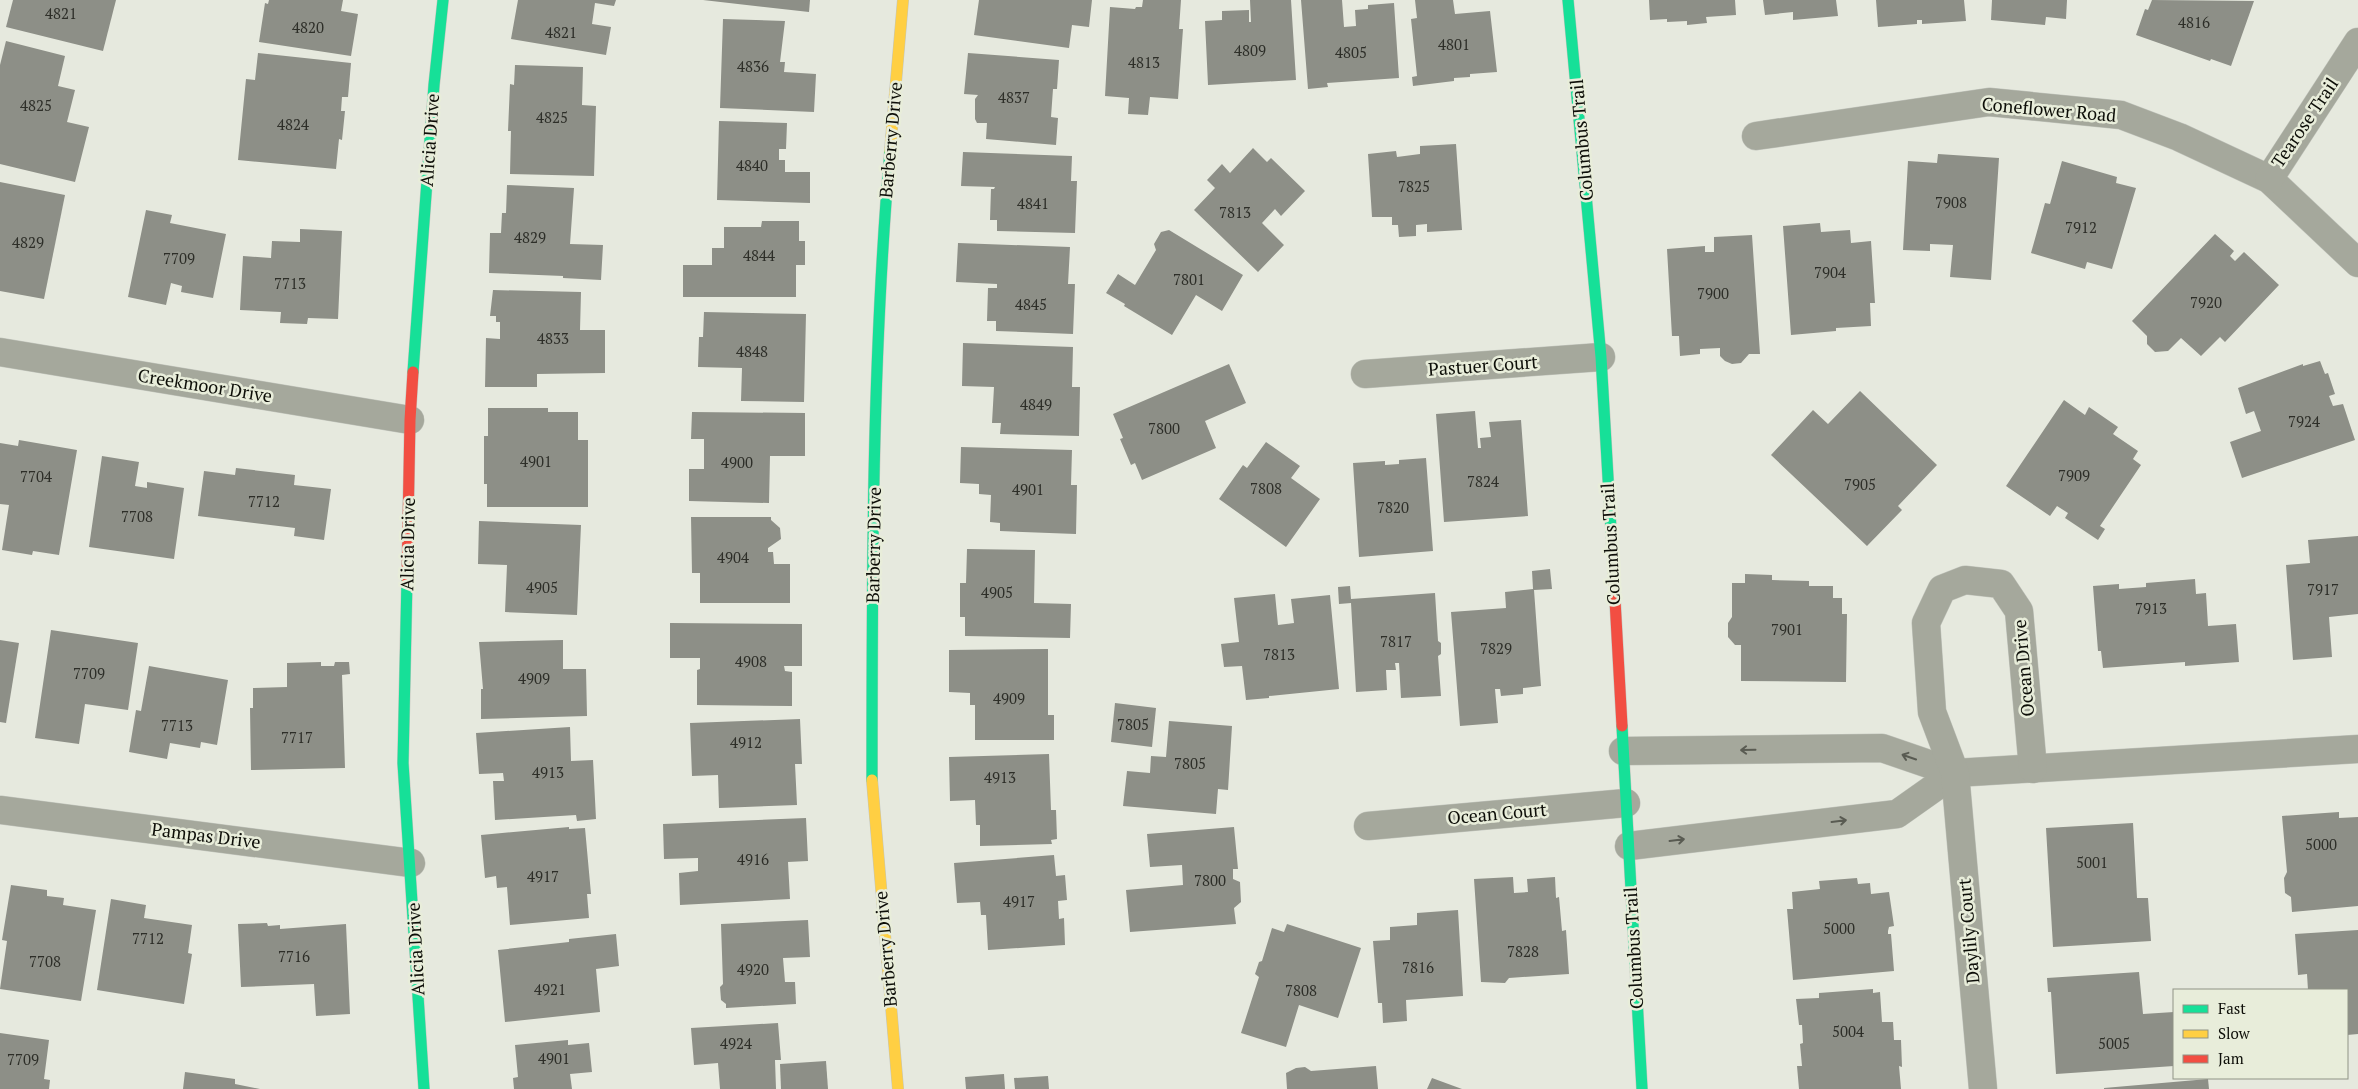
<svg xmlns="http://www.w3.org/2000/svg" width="2358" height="1089" font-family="'PT Serif',serif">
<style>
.building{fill:#8d8f87}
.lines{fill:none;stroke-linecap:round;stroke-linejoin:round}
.street-casing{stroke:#c2c5bd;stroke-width:29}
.fast-casing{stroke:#c2c5bd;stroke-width:12}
.slow-casing{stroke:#c2c5bd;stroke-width:12}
.jam-casing{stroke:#c2c5bd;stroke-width:12}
.street{stroke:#a5a89c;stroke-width:28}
.fast{stroke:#16e098;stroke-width:11}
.slow{stroke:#ffcf43;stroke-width:11}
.jam{stroke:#f24e42;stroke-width:11}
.oneway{stroke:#595b52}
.labels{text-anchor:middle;stroke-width:5;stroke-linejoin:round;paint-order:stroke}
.number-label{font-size:15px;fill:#2d2e28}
.street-label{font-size:18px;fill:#0d0e08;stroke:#e8edda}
</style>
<rect width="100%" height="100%" fill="#e6e9de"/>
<!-- building -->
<g class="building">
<path d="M13 0H116L103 51 6 27Z"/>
<path d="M269 0H343L341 11 358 14 351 56 259 42 265 3 268 4Z"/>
<path d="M518 0H616L614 6 595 3 592 24 611 27 606 55 511 39Z"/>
<path d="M703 0H810L809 12Z"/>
<path d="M979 0H1092L1089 27 1072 25 1069 48 974 35Z"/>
<path d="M1143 0H1181L1179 29H1183L1178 99 1150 97 1148 115 1128 114 1129 98 1105 96 1110 7 1135 9 1136 7H1142Z"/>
<path d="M1250 0H1291L1296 80 1208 85 1205 21 1222 20V11L1249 10V22H1251Z"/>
<path d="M1301 0H1342L1344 27 1356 26 1355 10 1368 9V5L1394 3 1399 78 1327 83 1328 87 1308 89Z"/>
<path d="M1415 0H1453L1455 14 1490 11 1497 72 1470 74V77L1454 78V81L1413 86 1412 77 1417 76 1411 19 1417 18Z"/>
<path d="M1649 0H1735L1736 15 1706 17 1707 23 1687 25V21L1667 22V19L1650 20Z"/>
<path d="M1763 0H1836L1838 16 1793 20V12L1765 15Z"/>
<path d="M1876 0H1964L1966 21 1922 24V20H1917V24L1878 27Z"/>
<path d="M1992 0H2067L2066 19 2046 17 2045 25 1991 20Z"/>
<path d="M2152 0 2254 1 2231 66 2211 59 2210 61 2136 35 2145 9 2148 10Z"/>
<path d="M723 19 785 21 780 62H785L784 72 816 74 814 112 720 108Z"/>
<path d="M6 41 65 56 58 86 75 90 67 122 89 127 75 182 0 164V65Z"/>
<path d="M258 53 351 63 348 97H342L341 111H345L342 140 339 139 336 169 238 160 246 79 255 80Z"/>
<path d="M968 53 1059 60 1057 89H1053L1051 117 1058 118 1056 145 986 139 987 123H977L975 119V99L978 95 964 94Z"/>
<path d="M515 65 583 67 582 105 596 106 594 176 510 174 511 131H508L510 84 514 85Z"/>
<path d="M719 121 787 123 786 149H779V160H785V172H810V203L717 200Z"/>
<path d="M1456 144 1462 230 1427 232V224L1416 225V236L1399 237 1398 225H1392V217H1372L1368 154 1396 151 1397 157 1420 154V146Z"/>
<path d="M1253 148 1267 162 1271 158 1305 191 1281 216 1275 209 1262 223 1284 245 1258 272 1194 210 1215 188 1207 180 1222 164 1230 173Z"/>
<path d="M963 152 1072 156 1071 181H1077L1075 233 997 231V220H990L991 189H994L995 187 961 186Z"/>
<path d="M1938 154 1999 158 1991 280 1950 277 1953 245 1930 244V251L1903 250 1908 161 1937 163Z"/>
<path d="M2062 161 2117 177 2116 183 2136 188 2112 269 2087 262 2085 269 2031 253 2045 203 2050 204Z"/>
<path d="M0 182 65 195 44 299 0 291Z"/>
<path d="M507 185 574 188 570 244 603 245 601 280 563 278V276L489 273 490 233H501L502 213H506Z"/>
<path d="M146 210 172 215 170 223 226 234 213 298 181 292 182 286 171 283 166 305 128 297Z"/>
<path d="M762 221H799V241H805V265H796V297H683V265H712V248H724V227H761Z"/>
<path d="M1820 223 1821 232 1850 230 1851 243 1871 241 1875 303H1870L1871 326 1836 328V331L1791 335 1783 226Z"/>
<path d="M300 229 342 231 338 319 308 318 307 324 280 323 281 312 240 310 243 256 271 258 272 241 300 242Z"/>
<path d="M1169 230 1243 275 1222 311 1196 295 1172 335 1124 306 1125 304 1106 293 1118 274 1135 285 1156 250 1154 244 1161 232Z"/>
<path d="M2215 234 2234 251 2230 256 2235 261 2244 252 2279 285 2225 342 2220 337 2201 356 2181 338 2168 351 2155 352 2147 344V336L2132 321Z"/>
<path d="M1752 235 1760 354H1749L1741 363 1732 364 1725 361 1720 356V348L1700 349V354L1680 356 1679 336H1672L1667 249 1705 246V252H1714V237Z"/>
<path d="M958 243 1070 247 1068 284H1075L1073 334 996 331V321H987L988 288H997V284L956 282Z"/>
<path d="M493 290 581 292 580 330H605V373L537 374V387H485L486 338 500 339V322H496V316H490Z"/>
<path d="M704 312 806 314 804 402 741 401 742 368 698 367 699 337H703Z"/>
<path d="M963 343 1073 347 1072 387H1080L1079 436 1000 434 1001 423H992L994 387 962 386Z"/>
<path d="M2320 361 2325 374 2328 373 2335 394 2329 396 2333 406 2343 404 2355 440 2242 478 2230 442 2261 431 2254 411 2246 414 2238 388 2303 364V366Z"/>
<path d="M1229 364 1246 403 1205 421 1216 448 1142 480 1135 463 1131 465 1120 439 1123 438 1113 414Z"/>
<path d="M1860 391 1937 465 1898 506 1902 510 1867 546 1771 455 1813 410 1828 424Z"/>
<path d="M2064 400 2085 415 2089 407 2118 427 2113 434 2138 451 2133 459 2141 465 2100 526 2105 529 2098 540 2065 518 2068 513 2057 506 2050 516 2006 486Z"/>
<path d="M488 408H548V412H578V440H588V507H487V484H484V436H488Z"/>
<path d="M1475 411 1478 448H1481L1480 438 1491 437 1489 422 1521 420 1528 516 1444 522 1436 414Z"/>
<path d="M692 412 805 413V456H770L769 503 689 501V469H704V439H691Z"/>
<path d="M19 440 77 450 59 555 33 551 32 555 2 550 9 505 0 504V443L18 446Z"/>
<path d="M1266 442 1300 466 1291 478 1320 499 1286 547 1219 499 1243 465 1247 468Z"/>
<path d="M961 447 1072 450 1071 485H1077L1076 534 1000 531V523L990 522 991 495 979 494V484L960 483Z"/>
<path d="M102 456 139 462 135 486 147 488V482L184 488 174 559 89 547Z"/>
<path d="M1426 458 1433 551 1359 557 1353 463 1385 461V465L1399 464V460Z"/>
<path d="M236 468 295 475 294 485 331 489 324 540 294 536 295 528 198 516 204 471 235 475Z"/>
<path d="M691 517H771V520L780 528 781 539 768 548V552H773L774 564H790V603H700V573H692Z"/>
<path d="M479 521 581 525 577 615 505 612 507 565 478 564Z"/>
<path d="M2358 536V614L2329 617 2332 657 2293 660 2286 565 2310 563 2308 540Z"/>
<path d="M967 549 1035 550 1034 603 1071 604 1070 638 965 636V617H960V583H966Z"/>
<path d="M1550 569 1552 589 1534 590 1541 686 1523 688V694L1501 696 1500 689H1495L1498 723 1460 726 1451 612 1506 608 1505 592 1533 589 1532 571Z"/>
<path d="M1745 574 1772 575V580L1809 581V586H1833V598H1842V614H1847L1846 682 1741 681V645H1735L1728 637V623L1732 617V583H1745Z"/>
<path d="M2195 579 2196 594 2206 593 2208 626 2236 624 2239 662 2185 666V662L2103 668 2101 651H2098L2093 586 2119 584V589L2146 587V583Z"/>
<path d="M1350 586 1351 599 1435 593 1438 641 1441 643V654L1438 656 1441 696 1401 698 1399 663H1395L1396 670H1386L1387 690 1356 692 1351 603 1339 604 1338 587Z"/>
<path d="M1275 594 1278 625 1294 623 1291 599 1330 595 1339 689 1269 696V698L1246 700 1242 666 1224 667 1221 644 1239 642 1234 598Z"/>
<path d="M670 623 802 624V666H784L785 671 792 672V706L697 705V670L700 669V658H670Z"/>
<path d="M51 630 138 643 128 710 85 704 79 744 35 738Z"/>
<path d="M0 640 19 643 6 723 0 722Z"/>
<path d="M563 640V669H586L587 716 481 719V689H483L479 642Z"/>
<path d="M1048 649V715H1054V740H975V705H970V693L949 692V650Z"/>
<path d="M321 662V666H334L335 662H349L350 674 342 675 345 768 251 770 250 708H253V688L287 687V663Z"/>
<path d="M149 666 228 680 217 745 201 742 200 748 170 743 167 759 129 752 136 710 141 711Z"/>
<path d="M1115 703 1156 708 1152 747 1111 742Z"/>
<path d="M800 719 802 764H795L797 805 719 808 718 775 692 776 690 723Z"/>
<path d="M1169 721 1232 726 1228 790 1218 789 1216 814 1123 806 1127 771 1150 773 1151 756 1166 757Z"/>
<path d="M570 727 571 761 593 760 596 819 577 821 576 815 495 820 493 781H504L503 773 479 774 476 733Z"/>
<path d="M1049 754 1051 810H1056L1057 839 1051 840 1052 844 980 846V825H976L975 800 950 801 949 757Z"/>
<path d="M2339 812V818L2358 817V906L2292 912 2291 897 2285 893 2284 878 2287 872 2282 816Z"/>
<path d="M806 818 808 861 788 862 790 899 680 905 679 873 698 871V858L664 859 663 824Z"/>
<path d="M2133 823 2137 898H2148L2151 941 2053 947 2046 828Z"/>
<path d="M569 827V829L585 828 591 894H587L589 918 510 925 507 887 497 888 496 876 485 878 481 835Z"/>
<path d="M1234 827 1238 869H1233V879L1240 882 1241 902 1234 908 1236 924 1130 932 1126 890 1183 885 1182 865 1150 867 1147 834Z"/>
<path d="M1054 855 1056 876 1065 875 1067 900 1058 901 1059 919 1064 918 1065 945 988 950 986 915H981L980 902 957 903 954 863Z"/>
<path d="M1513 877 1514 893 1528 892 1527 879 1555 877 1556 898 1559 897 1562 931 1566 930 1569 974 1509 978 1505 983 1481 982 1474 879Z"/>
<path d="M1857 878 1858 884 1870 883 1871 894 1889 892 1894 926 1889 927 1888 931V934H1891L1894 971 1793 980 1787 909H1793L1792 892 1820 889 1819 881Z"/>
<path d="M11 885 47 890V896L64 898 63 905 96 910 81 1001 0 989 7 941 2 940Z"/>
<path d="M111 899 146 905 144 918 192 925 188 953 192 954 184 1004 97 990Z"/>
<path d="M1458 910 1463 996 1406 1000 1407 1021 1383 1023 1382 1003H1378L1373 941 1390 940V927L1417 925V913Z"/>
<path d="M808 920 810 957 783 958 785 982H795L796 1004 726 1008V1004L721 1000 720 987 723 984 721 924Z"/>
<path d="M267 923 268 926 280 925V929L346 924 350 1014 316 1016 314 984 241 987 238 924Z"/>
<path d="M1287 924 1361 948 1338 1018 1299 1005 1286 1047 1241 1033 1259 977 1255 974 1259 962 1262 961 1272 928 1284 932Z"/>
<path d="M2358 930V1034L2347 1035V990H2308L2307 974 2298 975 2295 934Z"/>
<path d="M616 934 619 966 596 969 600 1012 505 1022 498 950 569 942V939Z"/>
<path d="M2139 972 2143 1014 2174 1012V1066L2056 1074 2051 992H2048L2047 978Z"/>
<path d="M1873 989V993L1880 992 1882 1022H1893L1894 1040H1901L1902 1067 1899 1066 1901 1089H1799L1797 1066H1802L1800 1044 1803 1043 1802 1025H1799L1796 999 1819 998V993Z"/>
<path d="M778 1023 781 1060H775L776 1089H720L718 1063 694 1065 691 1028Z"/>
<path d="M0 1033 49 1040 44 1079 50 1080 49 1089H0Z"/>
<path d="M568 1040V1045L589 1043 592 1072 570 1074 572 1089H514L513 1078 518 1077 515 1045Z"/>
<path d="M826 1061 828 1089H781L780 1064Z"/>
<path d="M1376 1066 1378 1089H1287L1286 1073 1296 1068 1305 1067 1311 1071Z"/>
<path d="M185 1072 235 1079V1084L260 1089H183Z"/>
<path d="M1004 1074 1005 1089H966L965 1077Z"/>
<path d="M1048 1076 1049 1089H1015L1014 1078Z"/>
<path d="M1432 1078 1462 1089H1427Z"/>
<path d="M2208 1079 2209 1089H2104V1088Z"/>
</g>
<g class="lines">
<!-- street casing -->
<g class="street-casing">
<g id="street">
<path d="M1756 136 1989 102 2121 115 2179 137 2269 179 2358 263"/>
<path d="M2269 179 2358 42"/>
<path d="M0 352 410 420"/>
<path d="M1365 374 1601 357"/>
<path d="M1623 751 1882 748 1955 773 2358 749"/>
<path d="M0 810 411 863"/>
<path d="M1368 826 1626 803"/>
<path d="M1629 846 1897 814 1955 773"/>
<path d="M1983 1089 1955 773 1932 712 1926 623 1942 589 1965 580 2001 584 2019 611 2033 769"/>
</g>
</g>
<!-- fast casing -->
<g class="fast-casing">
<g id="fast">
<path d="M1568 0 1601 357 1613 564"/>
<path d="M413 372 434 85 443 0"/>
<path d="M407 579 403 763 424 1089"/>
<path d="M1622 726 1642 1089"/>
<path d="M872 780C872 571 872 360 890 151"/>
</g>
</g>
<!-- slow casing -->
<g class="slow-casing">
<g id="slow">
<path d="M890 151 903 0"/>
<path d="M872 780 898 1089"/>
</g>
</g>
<!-- jam casing -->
<g class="jam-casing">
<g id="jam">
<path d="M1613 564 1622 726"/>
<path d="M407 579 410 420 413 372"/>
</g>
</g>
<!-- street -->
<use href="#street" class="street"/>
<!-- fast -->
<use href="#fast" class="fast"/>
<!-- slow -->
<use href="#slow" class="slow"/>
<!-- jam -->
<use href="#jam" class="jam"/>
</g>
<!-- one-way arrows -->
<defs><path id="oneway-shaft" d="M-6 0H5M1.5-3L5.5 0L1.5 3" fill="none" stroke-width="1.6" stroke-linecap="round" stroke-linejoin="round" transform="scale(1.25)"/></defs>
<g class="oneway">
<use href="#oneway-shaft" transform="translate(1748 750) rotate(179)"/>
<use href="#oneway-shaft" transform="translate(1909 757) rotate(-161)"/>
<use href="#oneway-shaft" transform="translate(1839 821) rotate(-7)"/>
<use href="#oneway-shaft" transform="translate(1677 840) rotate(-7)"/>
</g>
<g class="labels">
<!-- number labels -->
<g class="number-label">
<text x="61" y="19">4821</text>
<text x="2194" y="28">4816</text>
<text x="308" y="33">4820</text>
<text x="561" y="38">4821</text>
<text x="1454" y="50">4801</text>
<text x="1250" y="56">4809</text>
<text x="1351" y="58">4805</text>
<text x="1144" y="68">4813</text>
<text x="753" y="72">4836</text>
<text x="1014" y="103">4837</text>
<text x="36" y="111">4825</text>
<text x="552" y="123">4825</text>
<text x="293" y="130">4824</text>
<text x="752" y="171">4840</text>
<text x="1414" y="192">7825</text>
<text x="1951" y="208">7908</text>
<text x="1033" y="209">4841</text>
<text x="1235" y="218">7813</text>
<text x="2081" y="233">7912</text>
<text x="530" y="243">4829</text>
<text x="28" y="248">4829</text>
<text x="759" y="261">4844</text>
<text x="179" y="264">7709</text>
<text x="1830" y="278">7904</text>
<text x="1189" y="285">7801</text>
<text x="290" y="289">7713</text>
<text x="1713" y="299">7900</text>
<text x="2206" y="308">7920</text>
<text x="1031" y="310">4845</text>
<text x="553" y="344">4833</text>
<text x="752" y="357">4848</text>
<text x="1036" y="410">4849</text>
<text x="2304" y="427">7924</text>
<text x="1164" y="434">7800</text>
<text x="536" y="467">4901</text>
<text x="737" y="468">4900</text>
<text x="2074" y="481">7909</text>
<text x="36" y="482">7704</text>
<text x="1483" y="487">7824</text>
<text x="1860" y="490">7905</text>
<text x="1266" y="494">7808</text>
<text x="1028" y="495">4901</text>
<text x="264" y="507">7712</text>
<text x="1393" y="513">7820</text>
<text x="137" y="522">7708</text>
<text x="733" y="563">4904</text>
<text x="542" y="593">4905</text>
<text x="2323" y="595">7917</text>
<text x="997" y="598">4905</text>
<text x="2151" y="614">7913</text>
<text x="1787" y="635">7901</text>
<text x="1396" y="647">7817</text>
<text x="1496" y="654">7829</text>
<text x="1279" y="660">7813</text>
<text x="751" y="667">4908</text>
<text x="89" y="679">7709</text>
<text x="534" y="684">4909</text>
<text x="1009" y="704">4909</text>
<text x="1133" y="730">7805</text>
<text x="177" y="731">7713</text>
<text x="297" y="743">7717</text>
<text x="746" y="748">4912</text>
<text x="1190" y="769">7805</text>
<text x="548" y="778">4913</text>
<text x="1000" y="783">4913</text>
<text x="2321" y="850">5000</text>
<text x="753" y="865">4916</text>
<text x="2092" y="868">5001</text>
<text x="543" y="882">4917</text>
<text x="1210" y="886">7800</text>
<text x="1019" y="907">4917</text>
<text x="1839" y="934">5000</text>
<text x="148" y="944">7712</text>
<text x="1523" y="957">7828</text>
<text x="294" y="962">7716</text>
<text x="45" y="967">7708</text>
<text x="1418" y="973">7816</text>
<text x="753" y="975">4920</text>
<text x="550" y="995">4921</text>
<text x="1301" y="996">7808</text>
<text x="1848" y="1037">5004</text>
<text x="736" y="1049">4924</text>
<text x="2114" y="1049">5005</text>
<text x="554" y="1064">4901</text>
<text x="23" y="1065">7709</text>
</g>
<!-- street labels -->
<g class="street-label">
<text transform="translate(2049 110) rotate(5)" y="6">Coneflower Road</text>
<text transform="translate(2305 123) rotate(-56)" y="6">Tearose Trail</text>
<text transform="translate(430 140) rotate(-86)" y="6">Alicia Drive</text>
<text transform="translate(891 140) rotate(-85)" y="6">Barberry Drive</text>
<text transform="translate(1582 140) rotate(-95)" y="6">Columbus Trail</text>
<text transform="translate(1483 366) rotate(-4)" y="6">Pastuer Court</text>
<text transform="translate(205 386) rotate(9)" y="6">Creekmoor Drive</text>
<text transform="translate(408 544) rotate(-89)" y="6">Alicia Drive</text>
<text transform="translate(1611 544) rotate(-93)" y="6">Columbus Trail</text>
<text transform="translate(874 545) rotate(-89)" y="6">Barberry Drive</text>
<text transform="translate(2024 668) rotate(-95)" y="6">Ocean Drive</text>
<text transform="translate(1497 814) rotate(-5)" y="6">Ocean Court</text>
<text transform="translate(206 836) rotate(7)" y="6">Pampas Drive</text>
<text transform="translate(1969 931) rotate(-95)" y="6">Daylily Court</text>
<text transform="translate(1634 948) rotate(-93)" y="6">Columbus Trail</text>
<text transform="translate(416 949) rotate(-93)" y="6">Alicia Drive</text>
<text transform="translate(886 949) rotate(-95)" y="6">Barberry Drive</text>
</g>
</g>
<!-- legend -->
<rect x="2173" y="989" width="175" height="90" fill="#e8edda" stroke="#909486"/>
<rect x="2183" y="1005" width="25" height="8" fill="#16e098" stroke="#909486"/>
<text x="2218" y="1014" font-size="15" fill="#0d0e08">Fast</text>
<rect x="2183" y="1030" width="25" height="8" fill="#ffcf43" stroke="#909486"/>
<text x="2218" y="1039" font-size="15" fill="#0d0e08">Slow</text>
<rect x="2183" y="1055" width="25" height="8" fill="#f24e42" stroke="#909486"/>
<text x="2218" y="1064" font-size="15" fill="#0d0e08">Jam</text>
</svg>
